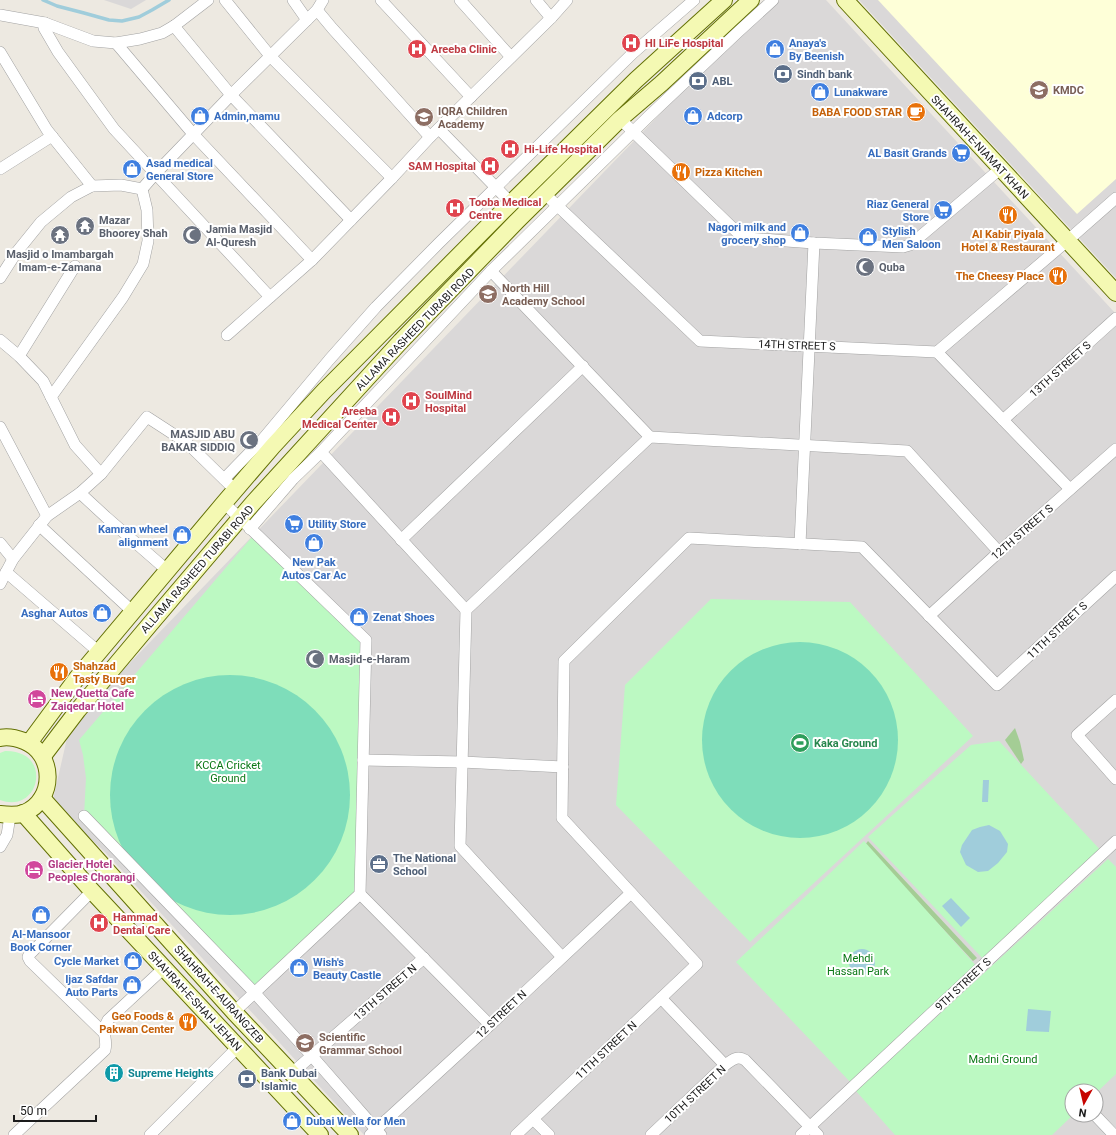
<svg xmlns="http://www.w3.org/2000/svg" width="1116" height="1135" font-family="Roboto,sans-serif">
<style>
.residential{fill:#dad8d8;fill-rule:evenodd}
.education{fill:#feffd8}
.forest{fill:#a4cd95}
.park{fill:#bcf9c2}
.pitch{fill:#7eddba}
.water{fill:#a0cddb}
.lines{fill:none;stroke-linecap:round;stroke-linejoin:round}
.stream{stroke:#a0cddb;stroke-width:3.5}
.minor-casing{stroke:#a2a2a2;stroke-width:12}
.secondary-casing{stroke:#637004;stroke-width:18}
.minor{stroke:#fff;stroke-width:11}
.secondary{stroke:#f4f9b3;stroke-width:16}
.labels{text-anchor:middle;stroke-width:4;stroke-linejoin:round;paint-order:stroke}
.health-label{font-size:11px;font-weight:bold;fill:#be3a42;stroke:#fff;text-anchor:start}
.shop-label{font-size:11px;font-weight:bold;fill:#366cbe;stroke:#fff;text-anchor:start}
.service-label{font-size:11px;font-weight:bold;fill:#4e5e75;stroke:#fff;text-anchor:start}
.education-label{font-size:11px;font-weight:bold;fill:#785e54;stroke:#fff;text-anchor:start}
.food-label{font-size:11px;font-weight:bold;fill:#c56008;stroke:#fff;text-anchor:end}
.street-label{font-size:11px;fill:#1b1b1b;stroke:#fff}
.worship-label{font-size:11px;font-weight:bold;fill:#5b616d;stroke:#fff;text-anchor:start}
.hotel-label{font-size:11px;font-weight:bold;fill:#b23c85;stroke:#fff;text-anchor:start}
.leisure-label{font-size:11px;font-weight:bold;fill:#27864d;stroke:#fff;text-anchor:start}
.park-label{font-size:11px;fill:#0b7816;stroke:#fff}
.culture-label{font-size:11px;font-weight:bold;fill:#0d838f;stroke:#fff;text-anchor:start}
</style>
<rect width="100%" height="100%" fill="#ede9e1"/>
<!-- residential -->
<g class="residential">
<path d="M104 0H146L131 9Z"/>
<path d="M770 0H826L1116 314V1135H364L105 852 52 804 70 725ZM1072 1091H1096V1115H1072Z"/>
<path d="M859 0H1116V278Z"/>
</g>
<!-- education -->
<path class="education" d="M878 0H1116V179L1077 214Z"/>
<!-- forest -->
<g class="forest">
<path d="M1015 728 1020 742 1024 760 1021 764 1005 740Z"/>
<path d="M868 841 977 958 973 961 865 845Z"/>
</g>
<!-- park -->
<g class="park">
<path d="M252 537 366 640 360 894 252 990 84 816 86 778 83 755 79 740Z"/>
<path d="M711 599 850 602 973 736 750 942 616 805 625 685Z"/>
<path d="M999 741 1105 855 986 962 868 837 971 745Z"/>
<path d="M5 751C54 750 40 815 0 800V753Z"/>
<path d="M864 841 979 969 854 1086 736 962Z"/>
<path d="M1108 859 1116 867V1074L1096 1093V1091H1072V1115H1073L1052 1135H895L856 1091Z"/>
</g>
<!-- pitch -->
<g class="pitch">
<circle cx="800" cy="740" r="98"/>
<circle cx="230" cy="795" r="120"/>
</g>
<!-- water -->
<g class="water">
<path d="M983 780H989L988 802H982Z"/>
<path d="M989 825 1000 831 1008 844 1007 852 998 863 988 871 978 872 966 865 960 852 962 845 972 830 980 827Z"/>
<path d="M951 898 970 918 961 927 942 906Z"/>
<circle cx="862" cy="962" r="13"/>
<path d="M1028 1009 1051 1011 1049 1032 1026 1031Z"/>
</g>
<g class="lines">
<!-- stream -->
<path class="stream" d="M43 0 57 6 84 13 109 20 122 21 139 17 152 10 169 0"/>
<!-- minor casing -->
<g class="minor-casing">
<g id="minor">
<path d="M225 0 271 57 392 178"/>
<path d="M293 0 307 20"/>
<path d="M381 0 471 97"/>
<path d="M460 0 511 57"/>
<path d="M536 0 551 18"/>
<path d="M317 10 332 28 430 137"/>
<path d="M0 15 45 23 93 41 116 43 140 39 162 33 174 26 208 0"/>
<path d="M45 23 44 28 58 52 114 129 270 297"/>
<path d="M174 26 231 95 351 220"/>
<path d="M116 43 194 135 312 260"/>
<path d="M0 52 47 130 92 186"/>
<path d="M620 119 740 235 747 238 814 243 903 247 910 245 1000 169"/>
<path d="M439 129 511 203"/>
<path d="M0 169 52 136"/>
<path d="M142 189 155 174 231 95 317 10 323 0"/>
<path d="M545 194 700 341 937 352 1067 241 1116 198"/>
<path d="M491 271 650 437"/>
<path d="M0 278 16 253 41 222 71 197 92 186 121 185 142 189"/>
<path d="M227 335 312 260 392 178 430 137 551 18 567 0"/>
<path d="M0 340 19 356 43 381 75 445 101 474"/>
<path d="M937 352 1070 489"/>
<path d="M19 356 75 266"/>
<path d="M51 397 123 297 143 264 148 241 147 210 142 189"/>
<path d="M1003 420 1116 318"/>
<path d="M0 427 47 516"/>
<path d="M321 452 466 610"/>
<path d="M224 479 262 440 329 360 376 307 439 243 633 53 694 0"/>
<path d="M80 493 106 517 168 571"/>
<path d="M224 503 366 640 360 894 234 1012"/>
<path d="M39 525 133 612"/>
<path d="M250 529 293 479 321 452 491 271 648 117 738 32 773 0"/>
<path d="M401 540 583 366"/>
<path d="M0 543 13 559"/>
<path d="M800 544 814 243"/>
<path d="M6 572 100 653"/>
<path d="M0 584 13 559 47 516 80 493 101 474 147 417 187 443 229 484"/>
<path d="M929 616 999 552 1116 449"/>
<path d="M1116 700 1077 735 1116 779"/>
<path d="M363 760 462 762 563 767"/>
<path d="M84 816 252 990 311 1055 381 1135"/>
<path d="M0 847 7 835 10 816"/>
<path d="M92 891 29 955 28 957 30 961 104 1033"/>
<path d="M360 894 490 1025"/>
<path d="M562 957 460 846 466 610 650 437 907 451 999 552"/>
<path d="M661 998 725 1065"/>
<path d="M292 1073 424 958"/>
<path d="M1095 1115 1114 1135"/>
<path d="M533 1119 549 1135"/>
<path d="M14 1135 105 1050C108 1037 100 1033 108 1020L164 968"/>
<path d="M150 1135 238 1047"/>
<path d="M370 1135 490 1025 631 893"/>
<path d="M516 1135 697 964 562 818 564 661 689 538 862 547 997 685 1116 576"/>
<path d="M651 1135 725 1065C732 1060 737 1055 745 1060L818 1135"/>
<path d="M801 1135 1116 841"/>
</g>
</g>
<!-- secondary casing -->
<g class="secondary-casing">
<g id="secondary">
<path d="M845 0 1116 293"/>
<path d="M0 738C8 736 16 738 24 741 55 753 56 800 24 813 16 816 8 815 0 814"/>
<path d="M29 743 77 678 224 503 273 446 324 391 511 203 636 80 724 0"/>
<path d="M43 756 78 710 151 623 253 503 401 341 517 221 620 119 662 83 751 0"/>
<path d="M42 798 234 1012 350 1135"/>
<path d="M23 813 92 891 320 1135"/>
</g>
</g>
<!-- minor -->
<use href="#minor" class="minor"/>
<!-- secondary -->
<use href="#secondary" class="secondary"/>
</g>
<!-- icons -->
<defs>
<g id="hospital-disc" transform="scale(1)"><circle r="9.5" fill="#e0444e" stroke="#fff"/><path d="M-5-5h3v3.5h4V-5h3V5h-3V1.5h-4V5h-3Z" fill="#fff"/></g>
<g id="shop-disc" transform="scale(1)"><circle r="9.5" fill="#3f7fe0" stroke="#fff"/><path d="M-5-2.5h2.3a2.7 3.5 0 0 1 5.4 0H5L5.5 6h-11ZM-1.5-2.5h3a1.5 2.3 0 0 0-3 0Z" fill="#fff"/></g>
<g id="bank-disc" transform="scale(1)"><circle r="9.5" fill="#5c6f8a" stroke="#fff"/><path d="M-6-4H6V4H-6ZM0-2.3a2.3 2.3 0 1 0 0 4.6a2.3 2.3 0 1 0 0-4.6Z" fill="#fff"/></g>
<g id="university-disc" transform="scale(1)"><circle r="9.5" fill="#8d6e63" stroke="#fff"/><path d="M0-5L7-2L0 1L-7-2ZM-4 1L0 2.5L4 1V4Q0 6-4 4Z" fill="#fff"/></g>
<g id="cafe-disc" transform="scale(1)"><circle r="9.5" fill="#e8710a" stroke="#fff"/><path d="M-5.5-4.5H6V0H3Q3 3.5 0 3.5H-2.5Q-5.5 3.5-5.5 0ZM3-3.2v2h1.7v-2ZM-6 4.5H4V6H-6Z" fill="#fff"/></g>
<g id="school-disc" transform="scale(1)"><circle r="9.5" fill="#8d6e63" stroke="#fff"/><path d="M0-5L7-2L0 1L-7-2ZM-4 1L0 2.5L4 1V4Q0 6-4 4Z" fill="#fff"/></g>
<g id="supermarket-disc" transform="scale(1)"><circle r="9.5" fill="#3f7fe0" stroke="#fff"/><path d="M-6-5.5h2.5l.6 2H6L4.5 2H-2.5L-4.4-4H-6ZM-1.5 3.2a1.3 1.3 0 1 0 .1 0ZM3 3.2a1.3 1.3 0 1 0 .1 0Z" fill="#fff"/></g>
<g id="restaurant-disc" transform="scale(1)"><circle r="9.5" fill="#e8710a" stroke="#fff"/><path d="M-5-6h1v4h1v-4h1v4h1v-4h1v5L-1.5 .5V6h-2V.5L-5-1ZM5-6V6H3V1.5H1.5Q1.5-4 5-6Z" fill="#fff"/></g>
<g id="temple-disc" transform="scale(1)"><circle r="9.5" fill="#6b7280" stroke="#fff"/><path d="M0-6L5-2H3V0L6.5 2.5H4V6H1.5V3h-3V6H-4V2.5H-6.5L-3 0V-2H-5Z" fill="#fff"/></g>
<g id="mosque-disc" transform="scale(1)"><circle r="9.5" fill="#6b7280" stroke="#fff"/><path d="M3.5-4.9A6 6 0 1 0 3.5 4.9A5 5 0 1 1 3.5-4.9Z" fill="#fff"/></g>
<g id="hotel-disc" transform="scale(1)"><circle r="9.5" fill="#d1479c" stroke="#fff"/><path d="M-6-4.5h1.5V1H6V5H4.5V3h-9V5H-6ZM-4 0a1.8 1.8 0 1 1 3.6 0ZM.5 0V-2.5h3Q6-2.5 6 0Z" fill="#fff"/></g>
<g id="stadium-disc" transform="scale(1)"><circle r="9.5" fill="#2e9e5b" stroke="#fff"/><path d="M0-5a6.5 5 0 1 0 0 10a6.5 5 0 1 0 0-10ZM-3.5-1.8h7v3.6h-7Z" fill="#fff"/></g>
<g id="office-disc" transform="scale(1)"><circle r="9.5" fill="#5c6f8a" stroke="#fff"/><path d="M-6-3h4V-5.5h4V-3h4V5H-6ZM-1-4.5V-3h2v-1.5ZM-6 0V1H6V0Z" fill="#fff"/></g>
<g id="building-disc" transform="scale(1)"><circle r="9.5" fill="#0f9aa8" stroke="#fff"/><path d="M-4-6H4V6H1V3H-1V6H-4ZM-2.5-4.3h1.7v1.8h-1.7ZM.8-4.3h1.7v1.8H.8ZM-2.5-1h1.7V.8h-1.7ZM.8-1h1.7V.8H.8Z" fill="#fff"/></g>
</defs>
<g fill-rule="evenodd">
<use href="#hospital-disc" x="631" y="43"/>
<use href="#hospital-disc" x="417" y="49"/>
<use href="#shop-disc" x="775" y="49"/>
<use href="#bank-disc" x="783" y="74"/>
<use href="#bank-disc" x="698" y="81"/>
<use href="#university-disc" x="1039" y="90"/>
<use href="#shop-disc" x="820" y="92"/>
<use href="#cafe-disc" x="916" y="112"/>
<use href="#shop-disc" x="200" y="116"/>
<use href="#shop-disc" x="693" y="116"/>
<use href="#school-disc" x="424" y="117"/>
<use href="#hospital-disc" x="510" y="149"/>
<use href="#supermarket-disc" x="961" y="153"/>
<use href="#hospital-disc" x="490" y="166"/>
<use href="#shop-disc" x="132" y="169"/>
<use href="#restaurant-disc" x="681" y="172"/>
<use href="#hospital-disc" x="455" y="208"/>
<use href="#supermarket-disc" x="943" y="210"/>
<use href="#restaurant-disc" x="1008" y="215"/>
<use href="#temple-disc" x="85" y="226"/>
<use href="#shop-disc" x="800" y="233"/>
<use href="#temple-disc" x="60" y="235"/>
<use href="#mosque-disc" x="192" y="235"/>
<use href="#shop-disc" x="868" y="237"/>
<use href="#mosque-disc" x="865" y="267"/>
<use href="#restaurant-disc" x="1058" y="276"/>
<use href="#school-disc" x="488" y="294"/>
<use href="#hospital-disc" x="411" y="401"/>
<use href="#hospital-disc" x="391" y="417"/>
<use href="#mosque-disc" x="249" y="440"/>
<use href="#supermarket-disc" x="294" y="524"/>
<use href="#shop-disc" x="182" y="535"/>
<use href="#shop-disc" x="314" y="543"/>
<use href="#shop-disc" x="102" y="613"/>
<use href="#shop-disc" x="359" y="617"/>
<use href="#mosque-disc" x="315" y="659"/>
<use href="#restaurant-disc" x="59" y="672"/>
<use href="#hotel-disc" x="37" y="699"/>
<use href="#stadium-disc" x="800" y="743"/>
<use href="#office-disc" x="379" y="864"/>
<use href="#hotel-disc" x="34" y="870"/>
<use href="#shop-disc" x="41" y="915"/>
<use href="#hospital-disc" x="99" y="923"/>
<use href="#shop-disc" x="133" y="961"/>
<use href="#shop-disc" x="299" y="968"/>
<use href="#shop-disc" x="132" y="985"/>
<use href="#restaurant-disc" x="188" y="1022"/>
<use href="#school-disc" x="305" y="1043"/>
<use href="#building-disc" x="114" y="1073"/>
<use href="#bank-disc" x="247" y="1079"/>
<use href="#shop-disc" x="292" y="1121"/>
</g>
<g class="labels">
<!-- health labels -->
<g class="health-label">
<text x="645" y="47">HI LiFe Hospital</text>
<text x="431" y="53">Areeba Clinic</text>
<text x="524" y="153">Hi-Life Hospital</text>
<text x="476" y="170" text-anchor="end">SAM Hospital</text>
<text x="469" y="206">Tooba Medical<tspan x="469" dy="13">Centre</tspan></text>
<text x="425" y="399">SoulMind<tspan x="425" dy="13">Hospital</tspan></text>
<text x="377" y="415" text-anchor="end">Areeba<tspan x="377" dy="13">Medical Center</tspan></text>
<text x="113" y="921">Hammad<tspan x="113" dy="13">Dental Care</tspan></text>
</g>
<!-- shop labels -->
<g class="shop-label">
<text x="789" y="47">Anaya's<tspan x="789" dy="13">By Beenish</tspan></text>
<text x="834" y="96">Lunakware</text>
<text x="214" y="120">Admin,mamu</text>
<text x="707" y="120">Adcorp</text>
<text x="947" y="157" text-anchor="end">AL Basit Grands</text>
<text x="146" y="167">Asad medical<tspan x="146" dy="13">General Store</tspan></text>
<text x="929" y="208" text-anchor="end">Riaz General<tspan x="929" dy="13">Store</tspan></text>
<text x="786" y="231" text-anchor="end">Nagori milk and<tspan x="786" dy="13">grocery shop</tspan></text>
<text x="882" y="235">Stylish<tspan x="882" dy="13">Men Saloon</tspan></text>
<text x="308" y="528">Utility Store</text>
<text x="168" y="533" text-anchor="end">Kamran wheel<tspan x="168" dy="13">alignment</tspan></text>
<text x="314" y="566" text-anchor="middle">New Pak<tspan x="314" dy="13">Autos Car Ac</tspan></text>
<text x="88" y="617" text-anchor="end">Asghar Autos</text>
<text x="373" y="621">Zenat Shoes</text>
<text x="41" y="938" text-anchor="middle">Al-Mansoor<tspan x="41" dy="13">Book Corner</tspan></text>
<text x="119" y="965" text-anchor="end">Cycle Market</text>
<text x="313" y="966">Wish's<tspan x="313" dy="13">Beauty Castle</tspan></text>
<text x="118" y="983" text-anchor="end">Ijaz Safdar<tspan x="118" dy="13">Auto Parts</tspan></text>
<text x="306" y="1125">Dubai Wella for Men</text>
</g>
<!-- service labels -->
<g class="service-label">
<text x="797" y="78">Sindh bank</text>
<text x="712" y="85">ABL</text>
<text x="393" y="862">The National<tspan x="393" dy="13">School</tspan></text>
<text x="261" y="1077">Bank Dubai<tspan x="261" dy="13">Islamic</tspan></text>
</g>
<!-- education labels -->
<g class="education-label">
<text x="1053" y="94">KMDC</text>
<text x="438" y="115">IQRA Children<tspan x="438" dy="13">Academy</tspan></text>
<text x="502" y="292">North Hill<tspan x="502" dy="13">Academy School</tspan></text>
<text x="319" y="1041">Scientific<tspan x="319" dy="13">Grammar School</tspan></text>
</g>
<!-- food labels -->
<g class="food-label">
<text x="902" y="116">BABA FOOD STAR</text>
<text x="695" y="176" text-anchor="start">Pizza Kitchen</text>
<text x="1008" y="238" text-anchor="middle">Al Kabir Piyala<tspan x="1008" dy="13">Hotel &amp; Restaurant</tspan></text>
<text x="1044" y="280">The Cheesy Place</text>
<text x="73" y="670" text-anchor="start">Shahzad<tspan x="73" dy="13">Tasty Burger</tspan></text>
<text x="174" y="1020">Geo Foods &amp;<tspan x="174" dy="13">Pakwan Center</tspan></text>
</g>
<!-- street labels -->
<g class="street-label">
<text transform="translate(980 147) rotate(47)" y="4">SHAHRAH-E-NIAMAT KHAN</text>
<text transform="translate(415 329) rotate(-46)" y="4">ALLAMA RASHEED TURABI ROAD</text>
<text transform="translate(797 345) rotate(2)" y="4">14TH STREET S</text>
<text transform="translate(1060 369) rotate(-42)" y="4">13TH STREET S</text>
<text transform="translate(1022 532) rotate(-41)" y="4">12TH STREET S</text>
<text transform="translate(197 569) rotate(-49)" y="4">ALLAMA RASHEED TURABI ROAD</text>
<text transform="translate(1057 630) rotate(-43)" y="4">11TH STREET S</text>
<text transform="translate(963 984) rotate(-43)" y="4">9TH STREET S</text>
<text transform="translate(385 992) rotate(-41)" y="4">13TH STREET N</text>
<text transform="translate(219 994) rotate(48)" y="4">SHAHRAH-E-AURANGZEB</text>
<text transform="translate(195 1001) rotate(47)" y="4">SHAHRAH-E-SHAH JEHAN</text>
<text transform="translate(501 1014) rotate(-43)" y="4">12 STREET N</text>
<text transform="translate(606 1050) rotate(-43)" y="4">11TH STREET N</text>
<text transform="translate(695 1094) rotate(-43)" y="4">10TH STREET N</text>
</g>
<!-- worship labels -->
<g class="worship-label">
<text x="99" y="224">Mazar<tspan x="99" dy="13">Bhoorey Shah</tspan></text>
<text x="206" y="233">Jamia Masjid<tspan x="206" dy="13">Al-Quresh</tspan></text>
<text x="60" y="258" text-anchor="middle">Masjid o Imambargah<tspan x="60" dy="13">Imam-e-Zamana</tspan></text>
<text x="879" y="271">Quba</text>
<text x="235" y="438" text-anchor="end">MASJID ABU<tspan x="235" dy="13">BAKAR SIDDIQ</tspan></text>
<text x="329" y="663">Masjid-e-Haram</text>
</g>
<!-- hotel labels -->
<g class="hotel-label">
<text x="51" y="697">New Quetta Cafe<tspan x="51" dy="13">Zaiqedar Hotel</tspan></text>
<text x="48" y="868">Glacier Hotel<tspan x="48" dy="13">Peoples Chorangi</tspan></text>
</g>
<!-- leisure labels -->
<g class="leisure-label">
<text x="814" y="747">Kaka Ground</text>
</g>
<!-- park labels -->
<g class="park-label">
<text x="228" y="769">KCCA Cricket<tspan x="228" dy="13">Ground</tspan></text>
<text x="858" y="962">Mehdi<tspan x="858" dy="13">Hassan Park</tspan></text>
<text x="1003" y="1063">Madni Ground</text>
</g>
<!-- culture labels -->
<g class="culture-label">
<text x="128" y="1077">Supreme Heights</text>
</g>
</g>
<!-- north arrow -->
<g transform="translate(1084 1103) rotate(188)"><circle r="19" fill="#ffffff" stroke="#a4a4a4"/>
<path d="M0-3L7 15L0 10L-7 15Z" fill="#c70400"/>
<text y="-6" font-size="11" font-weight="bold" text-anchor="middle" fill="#1b1b1b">N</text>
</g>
<!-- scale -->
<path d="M14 1115v6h82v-6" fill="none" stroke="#1b1b1b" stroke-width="2"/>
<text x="20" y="1115" font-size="12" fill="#1b1b1b" stroke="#ffffff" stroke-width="3" paint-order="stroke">50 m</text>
</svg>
